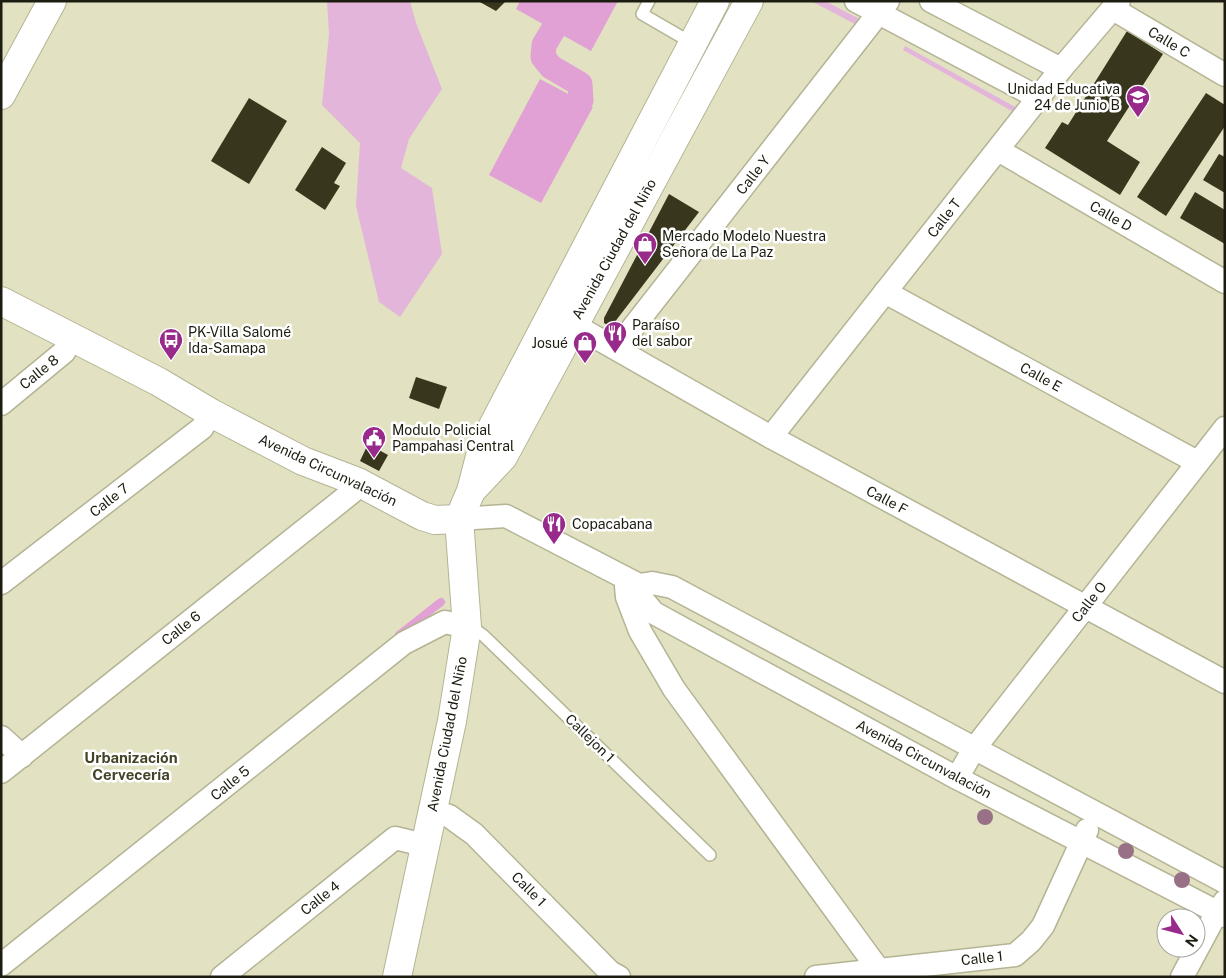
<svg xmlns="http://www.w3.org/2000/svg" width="1226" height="978" font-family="'Public Sans',sans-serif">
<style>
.green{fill:#e4b5da}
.water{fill:#e1a1d5}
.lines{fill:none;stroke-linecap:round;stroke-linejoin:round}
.stream{stroke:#e1a1d5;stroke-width:8}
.canal{stroke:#e1a1d5;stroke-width:25}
.building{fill:#38371d}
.service-casing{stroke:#b4b495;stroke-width:14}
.minor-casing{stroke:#b4b495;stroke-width:25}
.secondary-casing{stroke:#b4b495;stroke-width:30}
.service{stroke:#fff;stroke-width:11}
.minor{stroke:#fff;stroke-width:22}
.secondary{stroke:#fff;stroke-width:28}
.tree{fill:#997186}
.labels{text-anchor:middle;stroke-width:5;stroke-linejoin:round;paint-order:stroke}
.street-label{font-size:14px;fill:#1c1c10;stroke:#fff}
.poi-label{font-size:14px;fill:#1c1c10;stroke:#fff;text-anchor:start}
.neighbourhood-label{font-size:15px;font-weight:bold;fill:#444328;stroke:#fff}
</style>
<rect width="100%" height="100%" fill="#e2e2c2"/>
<!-- green -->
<g class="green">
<path d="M327 1H410L416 23 442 89 409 139 401 168 432 188 442 254 400 317 379 302 356 206 360 143 322 105 329 34Z"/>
<path d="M811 1H825L877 28 874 34Z"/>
<path d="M905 46 1030 115 1028 120 903 50Z"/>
</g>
<!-- water -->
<g class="water">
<path d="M520 1H618L591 51 516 9Z"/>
<path d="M540 79 593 107 541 203 489 175Z"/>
</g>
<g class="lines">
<!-- stream -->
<path class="stream" d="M399 635 441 602"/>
<!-- canal -->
<path class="canal" d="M553 30 544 45 543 57 551 67 580 84 581 100"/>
</g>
<!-- building -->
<g class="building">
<path d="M478 1H506L496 11Z"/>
<path d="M1127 31 1163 54 1107 141 1140 162 1120 195 1045 148 1062 122 1068 125Z"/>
<path d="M1206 93 1225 105V126L1166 216 1137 197Z"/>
<path d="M249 98 287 121 249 184 211 161Z"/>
<path d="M322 147 346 163 334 183 340 186 325 210 295 190Z"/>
<path d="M1219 154 1225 157V193L1203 180Z"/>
<path d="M1195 192 1225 210V244L1180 218Z"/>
<path d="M669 194 699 212 611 327 604 323V318Z"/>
<path d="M416 377 447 387 439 409 409 398Z"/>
<path d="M368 444 388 455 379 471 360 461Z"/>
</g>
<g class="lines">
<!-- service casing -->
<g class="service-casing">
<g id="service">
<path d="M649 1 642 14 692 43"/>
<path d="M467 627 473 628 484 636 710 855"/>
</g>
</g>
<!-- minor casing -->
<g class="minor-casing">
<g id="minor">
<path d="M856 1 1039 98"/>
<path d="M931 1 1061 69"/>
<path d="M1113 9 1225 75"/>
<path d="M998 150 1225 282"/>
<path d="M885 292 1197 462"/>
<path d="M560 317 771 437 1225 682"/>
<path d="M617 348 888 1"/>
<path d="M1 404 64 352 72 337"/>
<path d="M771 437 1061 69 1119 1"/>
<path d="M459 519 506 516 639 585 652 583 672 587 1225 882"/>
<path d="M629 582 626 586 627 597 640 631 674 689 884 977"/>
<path d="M1 583 202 428 211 413"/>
<path d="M639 585 643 600 654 613 957 778 1225 916"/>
<path d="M1 737 22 756"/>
<path d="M1 772 351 493 358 482"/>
<path d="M957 778 974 749 1225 428"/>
<path d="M433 811 449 816 474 834 610 972 619 977"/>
<path d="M1 965 404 643 445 622 467 627"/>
<path d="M222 977 395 838 424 845"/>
<path d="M816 977 1015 955 1031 941 1043 926 1087 830"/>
<path d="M1182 977 1217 912 1225 901"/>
</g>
</g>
<!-- secondary casing -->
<g class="secondary-casing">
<g id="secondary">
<path d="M1 95 52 1"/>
<path d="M1 301 159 382 211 413 303 461 358 482 422 516 435 520 459 519"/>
<path d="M472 490 503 457 749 1"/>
<path d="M397 977 452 721 467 627 459 519 471 491 483 445 715 1"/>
</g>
</g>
<!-- service -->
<use href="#service" class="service"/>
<!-- minor -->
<use href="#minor" class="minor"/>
<!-- secondary -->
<use href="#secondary" class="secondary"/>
</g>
<!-- trees -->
<g class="tree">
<circle cx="985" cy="817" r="8"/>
<circle cx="1126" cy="851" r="8"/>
<circle cx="1182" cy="880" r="8"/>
</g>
<!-- icons -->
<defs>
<g id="school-pin" transform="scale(1.25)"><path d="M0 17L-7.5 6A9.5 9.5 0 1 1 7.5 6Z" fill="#982a8b" stroke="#fff"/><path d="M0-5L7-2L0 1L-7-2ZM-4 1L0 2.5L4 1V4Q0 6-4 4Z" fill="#fff"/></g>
<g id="shop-pin" transform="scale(1.25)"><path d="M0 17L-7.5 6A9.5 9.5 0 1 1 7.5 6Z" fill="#982a8b" stroke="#fff"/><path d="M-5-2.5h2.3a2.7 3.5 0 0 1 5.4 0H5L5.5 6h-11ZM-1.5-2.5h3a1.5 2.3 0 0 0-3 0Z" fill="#fff"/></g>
<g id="restaurant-pin" transform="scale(1.25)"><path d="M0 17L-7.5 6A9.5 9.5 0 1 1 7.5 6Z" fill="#982a8b" stroke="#fff"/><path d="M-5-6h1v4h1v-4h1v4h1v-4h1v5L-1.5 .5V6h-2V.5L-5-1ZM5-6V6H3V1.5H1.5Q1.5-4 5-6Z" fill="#fff"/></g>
<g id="bus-pin" transform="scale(1.25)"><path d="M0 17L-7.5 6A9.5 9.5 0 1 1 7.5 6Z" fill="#982a8b" stroke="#fff"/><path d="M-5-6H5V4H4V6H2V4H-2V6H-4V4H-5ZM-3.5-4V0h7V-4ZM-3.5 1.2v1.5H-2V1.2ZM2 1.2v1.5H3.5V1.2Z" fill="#fff"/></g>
<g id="civic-pin" transform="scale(1.25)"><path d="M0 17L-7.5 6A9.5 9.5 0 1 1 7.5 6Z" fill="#982a8b" stroke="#fff"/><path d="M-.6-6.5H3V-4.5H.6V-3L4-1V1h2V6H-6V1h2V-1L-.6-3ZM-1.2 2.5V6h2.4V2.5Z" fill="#fff"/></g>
</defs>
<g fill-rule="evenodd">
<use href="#school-pin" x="1138" y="97"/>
<use href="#shop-pin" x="645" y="244"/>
<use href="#restaurant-pin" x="615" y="333"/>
<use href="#bus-pin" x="171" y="340"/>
<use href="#shop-pin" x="585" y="343"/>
<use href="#civic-pin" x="374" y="438"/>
<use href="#restaurant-pin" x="554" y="524"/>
</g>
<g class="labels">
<!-- street labels -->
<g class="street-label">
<text transform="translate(1169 42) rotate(31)" y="5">Calle C</text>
<text transform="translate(753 175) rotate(-52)" y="5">Calle Y</text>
<text transform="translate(1111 216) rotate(30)" y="5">Calle D</text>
<text transform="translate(944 218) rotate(-52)" y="5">Calle T</text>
<text transform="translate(614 249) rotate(-61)" y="5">Avenida Ciudad del Niño</text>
<text transform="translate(39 372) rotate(-39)" y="5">Calle 8</text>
<text transform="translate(1041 377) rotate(29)" y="5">Calle E</text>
<text transform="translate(328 470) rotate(25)" y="5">Avenida Circunvalación</text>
<text transform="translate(109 500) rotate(-38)" y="5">Calle 7</text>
<text transform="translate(887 500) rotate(28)" y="5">Calle F</text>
<text transform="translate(1089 602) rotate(-52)" y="5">Calle O</text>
<text transform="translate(181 628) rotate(-39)" y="5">Calle 6</text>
<text transform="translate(447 734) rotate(-79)" y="5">Avenida Ciudad del Niño</text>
<text transform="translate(590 738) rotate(44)" y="5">Callejon 1</text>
<text transform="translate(924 759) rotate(28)" y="5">Avenida Circunvalación</text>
<text transform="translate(230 783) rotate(-39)" y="5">Calle 5</text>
<text transform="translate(529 889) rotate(45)" y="5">Calle 1</text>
<text transform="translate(320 898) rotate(-39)" y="5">Calle 4</text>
<text transform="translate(982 958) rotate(-6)" y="5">Calle 1</text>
</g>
<!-- poi labels -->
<g class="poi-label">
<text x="1120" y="94" text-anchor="end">Unidad Educativa<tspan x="1120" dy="16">24 de Junio B</tspan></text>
<text x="662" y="241">Mercado Modelo Nuestra<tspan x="662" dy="16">Señora de La Paz</tspan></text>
<text x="632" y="330">Paraíso<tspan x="632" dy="16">del sabor</tspan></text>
<text x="188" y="337">PK-Villa Salomé<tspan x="188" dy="16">Ida-Samapa</tspan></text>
<text x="568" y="348" text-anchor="end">Josué</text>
<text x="392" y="435">Modulo Policial<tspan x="392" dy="16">Pampahasi Central</tspan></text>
<text x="572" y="529">Copacabana</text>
</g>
<!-- neighbourhood labels -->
<g class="neighbourhood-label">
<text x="131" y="763">Urbanización<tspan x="131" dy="17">Cervecería</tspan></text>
</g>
</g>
<!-- border -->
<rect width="1226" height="978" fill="none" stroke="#1c1c10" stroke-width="5"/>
<!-- north arrow -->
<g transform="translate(1181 933) rotate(126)"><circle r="24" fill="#ffffff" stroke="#a4a49f"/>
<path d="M0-4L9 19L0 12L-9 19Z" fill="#982a8b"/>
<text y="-8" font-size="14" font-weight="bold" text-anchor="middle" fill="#1c1c10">N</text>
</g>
</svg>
